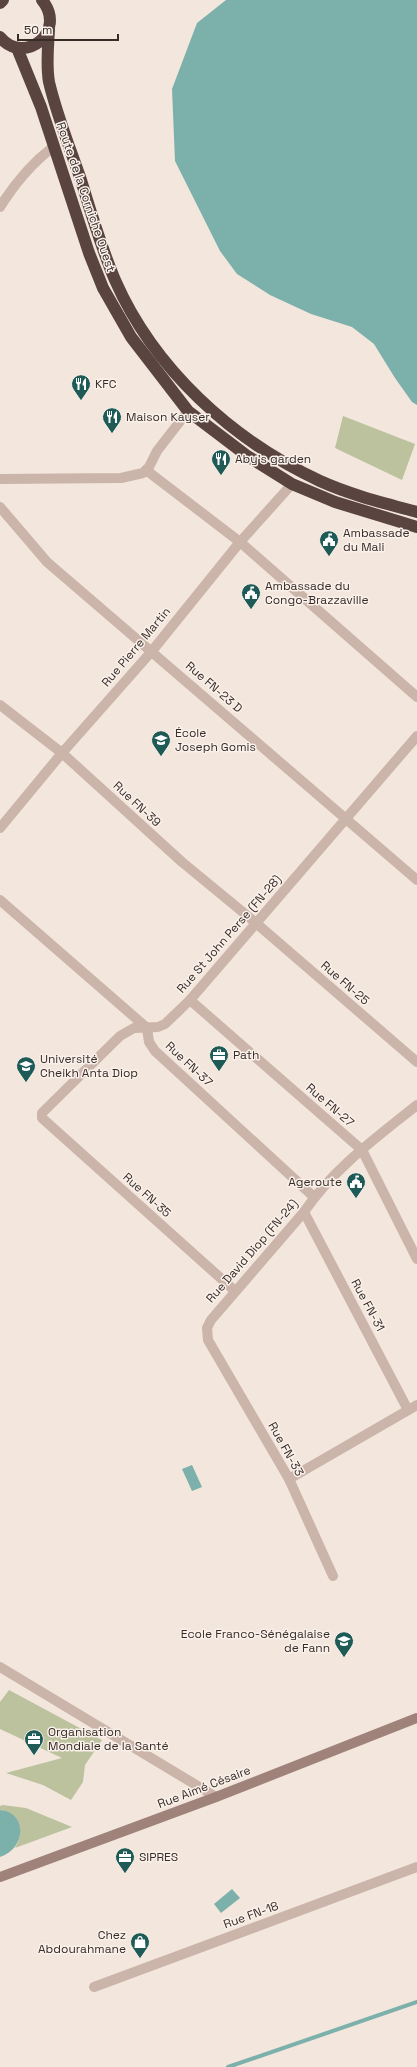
<svg xmlns="http://www.w3.org/2000/svg" width="417" height="2067" font-family="'Space Grotesk',sans-serif">
<style>
.green{fill:#bbc29d}
.water{fill:#7cb0ab}
.lines{fill:none;stroke-linecap:round;stroke-linejoin:round}
.stream{stroke:#7cb0ab;stroke-width:4}
.street{stroke:#cbb4a9;stroke-width:10}
.secondary{stroke:#9f837a;stroke-width:10}
.highway{stroke:#594440;stroke-width:12}
.labels{text-anchor:middle;stroke-width:3;stroke-linejoin:round;paint-order:stroke}
.street-label{font-size:12px;fill:#382c29;stroke:#faf1ea}
.poi-label{font-size:12px;fill:#382c29;stroke:#faf1ea;text-anchor:start}
</style>
<rect width="100%" height="100%" fill="#f3e6dd"/>
<!-- green -->
<g class="green">
<path d="M343 416 415 444 402 480 335 448Z"/>
<path d="M9 1690 102 1740 85 1765 83 1782 71 1800 43 1785 6 1773 62 1758 0 1729V1702Z"/>
<path d="M3 1805 26 1808 72 1827 15 1848C22 1836 22 1826 11 1816 7 1813 5 1810 0 1810V1806Z"/>
</g>
<!-- water -->
<g class="water">
<path d="M226 0H417V405L412 402 395 378 374 344 352 327 311 314 270 295 237 274 220 251 175 161 172 89 197 23Z"/>
<path d="M192 1465 202 1487 192 1491 182 1469Z"/>
<path d="M0 1810C27 1812 27 1848 0 1857Z"/>
<path d="M232 1889 240 1898 221 1913 214 1904Z"/>
</g>
<g class="lines">
<!-- stream -->
<path class="stream" d="M228 2067 417 2002"/>
<!-- street -->
<g class="street">
<path d="M0 207C15 183 31 164 53 147"/>
<path d="M146 470 240 542 417 697"/>
<path d="M0 479 121 478 143 473 149 467 157 451 188 411"/>
<path d="M0 507 47 562 417 880"/>
<path d="M0 705 62 753 182 862 256 923 417 1062"/>
<path d="M0 828 62 753 152 651 240 542 292 484"/>
<path d="M0 900 147 1028 149 1042 155 1051 314 1197"/>
<path d="M190 1000 362 1150 417 1259"/>
<path d="M304 1212 408 1410"/>
<path d="M235 1291 42 1118V1113L120 1036 134 1028 158 1027 165 1024 190 1000 417 736"/>
<path d="M289 1479 417 1405"/>
<path d="M333 1576 289 1479 208 1340 207 1328 211 1320 304 1212C333 1169 377 1137 417 1105"/>
<path d="M0 1667 216 1797"/>
<path d="M94 1987 417 1867"/>
</g>
<!-- secondary -->
<path class="secondary" d="M0 1877 216 1797 417 1718"/>
<!-- highway -->
<g class="highway">
<path d="M0 3 3 0"/>
<path d="M49 30C48 47 46 65 49 82 57 116 70 148 81 180 91 213 101 247 115 280 154 369 232 440 320 481 351 495 384 503 417 512"/>
<path d="M0 37C24 66 68 32 42 0"/>
<path d="M17 48 41 107 89 253 103 288 131 337 188 411 246 455 292 484 335 502 417 527"/>
</g>
</g>
<!-- icons -->
<defs>
<g id="restaurant-pin" transform="scale(1)"><path d="M0 17L-7.5 6A9.5 9.5 0 1 1 7.5 6Z" fill="#1e5a56" stroke="#faf1ea"/><path d="M-5-6h1v4h1v-4h1v4h1v-4h1v5L-1.5 .5V6h-2V.5L-5-1ZM5-6V6H3V1.5H1.5Q1.5-4 5-6Z" fill="#fff"/></g>
<g id="civic-pin" transform="scale(1)"><path d="M0 17L-7.5 6A9.5 9.5 0 1 1 7.5 6Z" fill="#1e5a56" stroke="#faf1ea"/><path d="M-.6-6.5H3V-4.5H.6V-3L4-1V1h2V6H-6V1h2V-1L-.6-3ZM-1.2 2.5V6h2.4V2.5Z" fill="#fff"/></g>
<g id="school-pin" transform="scale(1)"><path d="M0 17L-7.5 6A9.5 9.5 0 1 1 7.5 6Z" fill="#1e5a56" stroke="#faf1ea"/><path d="M0-5L7-2L0 1L-7-2ZM-4 1L0 2.5L4 1V4Q0 6-4 4Z" fill="#fff"/></g>
<g id="office-pin" transform="scale(1)"><path d="M0 17L-7.5 6A9.5 9.5 0 1 1 7.5 6Z" fill="#1e5a56" stroke="#faf1ea"/><path d="M-6-3h4V-5.5h4V-3h4V5H-6ZM-1-4.5V-3h2v-1.5ZM-6 0V1H6V0Z" fill="#fff"/></g>
<g id="university-pin" transform="scale(1)"><path d="M0 17L-7.5 6A9.5 9.5 0 1 1 7.5 6Z" fill="#1e5a56" stroke="#faf1ea"/><path d="M0-5L7-2L0 1L-7-2ZM-4 1L0 2.5L4 1V4Q0 6-4 4Z" fill="#fff"/></g>
<g id="shop-pin" transform="scale(1)"><path d="M0 17L-7.5 6A9.5 9.5 0 1 1 7.5 6Z" fill="#1e5a56" stroke="#faf1ea"/><path d="M-5-2.5h2.3a2.7 3.5 0 0 1 5.4 0H5L5.5 6h-11ZM-1.5-2.5h3a1.5 2.3 0 0 0-3 0Z" fill="#fff"/></g>
</defs>
<g fill-rule="evenodd">
<use href="#restaurant-pin" x="81" y="384"/>
<use href="#restaurant-pin" x="112" y="417"/>
<use href="#restaurant-pin" x="221" y="459"/>
<use href="#civic-pin" x="329" y="540"/>
<use href="#civic-pin" x="251" y="593"/>
<use href="#school-pin" x="161" y="740"/>
<use href="#office-pin" x="219" y="1055"/>
<use href="#university-pin" x="26" y="1066"/>
<use href="#civic-pin" x="356" y="1182"/>
<use href="#school-pin" x="344" y="1641"/>
<use href="#office-pin" x="34" y="1739"/>
<use href="#office-pin" x="125" y="1857"/>
<use href="#shop-pin" x="140" y="1942"/>
</g>
<g class="labels">
<!-- street labels -->
<g class="street-label">
<text transform="translate(86 197) rotate(71)" y="4">Route de la Corniche Ouest</text>
<text transform="translate(136 647) rotate(-50)" y="4">Rue Pierre Martin</text>
<text transform="translate(214 687) rotate(41)" y="4">Rue FN-23 D</text>
<text transform="translate(137 804) rotate(43)" y="4">Rue FN-39</text>
<text transform="translate(229 934) rotate(-49)" y="4">Rue St John Perse (FN-28)</text>
<text transform="translate(345 983) rotate(41)" y="4">Rue FN-25</text>
<text transform="translate(189 1064) rotate(43)" y="4">Rue FN-37</text>
<text transform="translate(330 1105) rotate(41)" y="4">Rue FN-27</text>
<text transform="translate(147 1195) rotate(42)" y="4">Rue FN-35</text>
<text transform="translate(252 1251) rotate(-49)" y="4">Rue David Diop (FN-24)</text>
<text transform="translate(368 1305) rotate(62)" y="4">Rue FN-31</text>
<text transform="translate(286 1449) rotate(61)" y="4">Rue FN-33</text>
<text transform="translate(204 1787) rotate(-21)" y="4">Rue Aimé Césaire</text>
<text transform="translate(251 1915) rotate(-20)" y="4">Rue FN-18</text>
</g>
<!-- poi labels -->
<g class="poi-label">
<text x="95" y="388">KFC</text>
<text x="126" y="421">Maison Kayser</text>
<text x="235" y="463">Aby's garden</text>
<text x="343" y="537">Ambassade<tspan x="343" dy="14">du Mali</tspan></text>
<text x="265" y="590">Ambassade du<tspan x="265" dy="14">Congo-Brazzaville</tspan></text>
<text x="175" y="737">École<tspan x="175" dy="14">Joseph Gomis</tspan></text>
<text x="233" y="1059">Path</text>
<text x="40" y="1063">Université<tspan x="40" dy="14">Cheikh Anta Diop</tspan></text>
<text x="342" y="1186" text-anchor="end">Ageroute</text>
<text x="330" y="1638" text-anchor="end">Ecole Franco-Sénégalaise<tspan x="330" dy="14">de Fann</tspan></text>
<text x="48" y="1736">Organisation<tspan x="48" dy="14">Mondiale de la Santé</tspan></text>
<text x="139" y="1861">SIPRES</text>
<text x="126" y="1939" text-anchor="end">Chez<tspan x="126" dy="14">Abdourahmane</tspan></text>
</g>
</g>
<!-- scale -->
<path d="M18 34v6h100v-6" fill="none" stroke="#382c29" stroke-width="2"/>
<text x="24" y="34" font-size="12" fill="#382c29" stroke="#faf1ea" stroke-width="3" paint-order="stroke">50 m</text>
</svg>
